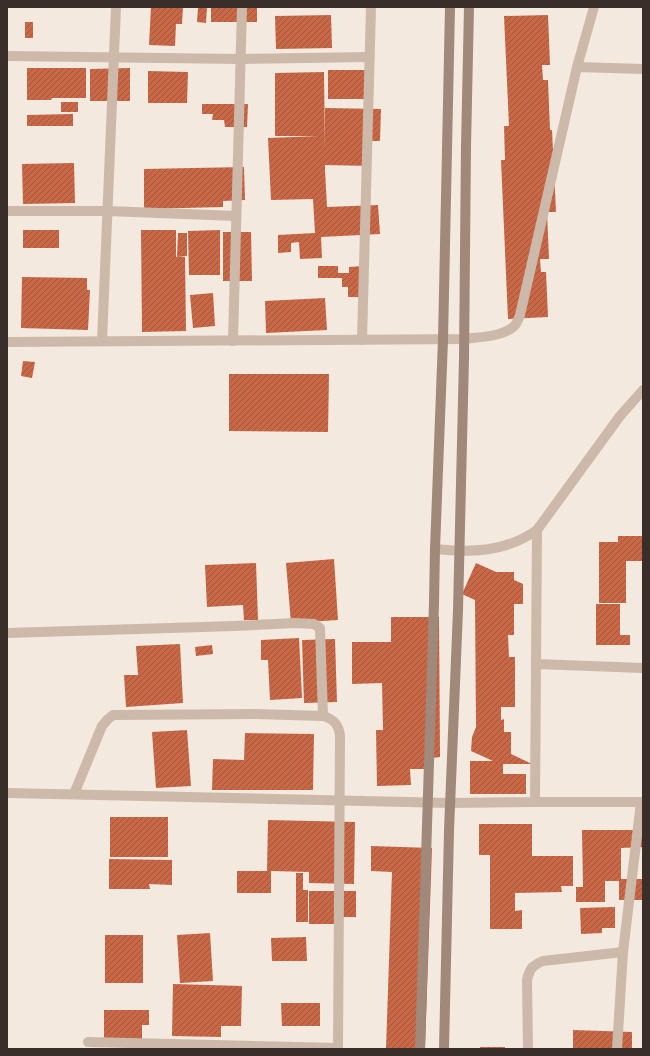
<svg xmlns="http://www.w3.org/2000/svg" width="650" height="1056" font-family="'Noto Sans',sans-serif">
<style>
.building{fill:url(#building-hatch)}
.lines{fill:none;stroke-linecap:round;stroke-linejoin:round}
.street{stroke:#ccb9a9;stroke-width:10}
.secondary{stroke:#a0887a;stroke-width:10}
</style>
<defs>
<pattern id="building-hatch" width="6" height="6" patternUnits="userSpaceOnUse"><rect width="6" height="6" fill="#c86847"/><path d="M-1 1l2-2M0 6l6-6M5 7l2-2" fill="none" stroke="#a3563b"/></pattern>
</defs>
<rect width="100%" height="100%" fill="#f3e9de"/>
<!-- building -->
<g class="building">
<path d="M151 7H183L182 24H176L175 46 149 45Z"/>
<path d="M198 7H207L206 23 197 22Z"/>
<rect x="211" y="7" width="46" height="15"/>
<path d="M331 15 332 48 276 49 275 16Z"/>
<path d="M548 15 550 65H542L543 80H548L550 130H552L556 212H547L549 259H540L541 272H546L548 317 508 319 501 160H505L504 126H509L504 16Z"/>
<rect x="25" y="22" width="8" height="16"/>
<path d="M27 68H86V98H52L51 100H27Z"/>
<path d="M130 68V101H90V69Z"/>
<rect x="328" y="70" width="43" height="29"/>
<path d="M148 71 188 72 187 103H148Z"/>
<path d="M324 72 325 149V108L381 109 380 141H371V166L325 165V170L327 207 378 205 380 234 321 237 322 258 300 259 299 242 291 243V252L278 253V235L315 233 313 199 271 200 268 138 319 136H275V73Z"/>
<rect x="61" y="102" width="17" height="10"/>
<path d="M202 104H248L247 127H225L224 120H212L213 114H202Z"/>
<path d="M73 114V126H27V115Z"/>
<path d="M74 163 75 203 23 204 22 164Z"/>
<path d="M244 167 245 200 223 201V207L144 209V169Z"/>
<rect x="23" y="230" width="36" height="18"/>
<path d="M141 230H176V257H185L186 331 142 332Z"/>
<path d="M220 230V275H189L188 231Z"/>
<path d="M223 232H251L252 281H223Z"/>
<path d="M178 233H187V256L177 257Z"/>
<path d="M318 266H338V273H349V267L364 266 367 297H348V287H342V278H318Z"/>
<path d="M22 277 87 278V290H90L88 330 21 328Z"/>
<path d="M213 293 215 326 193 328 190 295Z"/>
<path d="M325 298 327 330 266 333 265 301Z"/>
<path d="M23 361 35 362 32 378 21 376Z"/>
<path d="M229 374H329L328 432 229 431Z"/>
<path d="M618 536H643V561H626V603H599V542H618Z"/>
<path d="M334 559 338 620 291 623 286 563Z"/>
<path d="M256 563 258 620H244L243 605 207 607 205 565Z"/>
<path d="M476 563 496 572H514V580L523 584V604H514V635H508L509 657H515V707H501V720L504 719V732H511V754L532 764H503V774H526V794H470V761H493L471 751 472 737 476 727 475 600 462 594Z"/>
<path d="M596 604H620V635H630V645H596Z"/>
<path d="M391 617H439L440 757 432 758 433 769H410L411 785 377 786 376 730H383L382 683 352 684V642H391Z"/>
<path d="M299 638 302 698 270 700 268 660H261V640Z"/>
<path d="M335 639 337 702 304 703 302 640Z"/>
<path d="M180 644 183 703 126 707 124 675H138L136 646Z"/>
<path d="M212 645 213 654 196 656 195 647Z"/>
<path d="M187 730 191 786 156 788 152 732Z"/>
<path d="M245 733 314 734 313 790H212L213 759 244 760Z"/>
<rect x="110" y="817" width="58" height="40"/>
<path d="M268 820 355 822 354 884 309 883V872L271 871V893H237V871H267Z"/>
<path d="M479 824H532V856H573V886H561L562 892 515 893V911L522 910V929H490V855H479Z"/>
<path d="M582 830H643V847L621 848V879H643V900H619V881H605V902H576V887H583Z"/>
<path d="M371 846 432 848 425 1049H386L392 872 371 871Z"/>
<path d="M109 859 172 860V885L149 884 150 889H109Z"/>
<path d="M296 873H303V890H308V922H296Z"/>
<path d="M309 891H356V917H334V924H309Z"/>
<path d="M615 907V928H602V933L581 934 580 908Z"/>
<path d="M210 933 213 981 180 983 177 935Z"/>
<rect x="105" y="935" width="38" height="48"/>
<path d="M306 937 307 961H272L271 938Z"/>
<path d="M173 984 242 986 241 1026H221V1037L172 1036Z"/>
<path d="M281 1003H320V1026H282Z"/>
<path d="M104 1010H149V1025H142V1039H104Z"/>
<path d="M573 1030 632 1032V1049H573Z"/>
<rect x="480" y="1047" width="25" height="2"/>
</g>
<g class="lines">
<!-- street -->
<g class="street">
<path d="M7 56 240 59 369 57"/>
<path d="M577 67 594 7"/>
<path d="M7 211H107L236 216"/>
<path d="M362 340 371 7"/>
<path d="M102 341 116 7"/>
<path d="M233 341 242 7"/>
<path d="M7 342 464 339C479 337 506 337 516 324 517 322 519 318 520 315L577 67 643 69"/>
<path d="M435 549C471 553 506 552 537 530L620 416 643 390"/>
<path d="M7 633 235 626 295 623 314 624 320 628 323 716"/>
<path d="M536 664 643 668"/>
<path d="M7 793 450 803 535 802 537 530"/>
<path d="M74 794 102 726 107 720 113 715 255 714 323 716C334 719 339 725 340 736L338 1049"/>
<path d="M535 802H643"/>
<path d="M88 1042 338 1048"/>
<path d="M528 1049 527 980C530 968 532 966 543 961L623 952 641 802"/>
<path d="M617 1049 623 952"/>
</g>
<!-- secondary -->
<g class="secondary">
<path d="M420 1049 434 603 435 549 443 340 450 7"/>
<path d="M444 1049 449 831 458 610 464 358 466 146 469 7"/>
</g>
</g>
<!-- border -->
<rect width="650" height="1056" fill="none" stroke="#392e29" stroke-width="16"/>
</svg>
